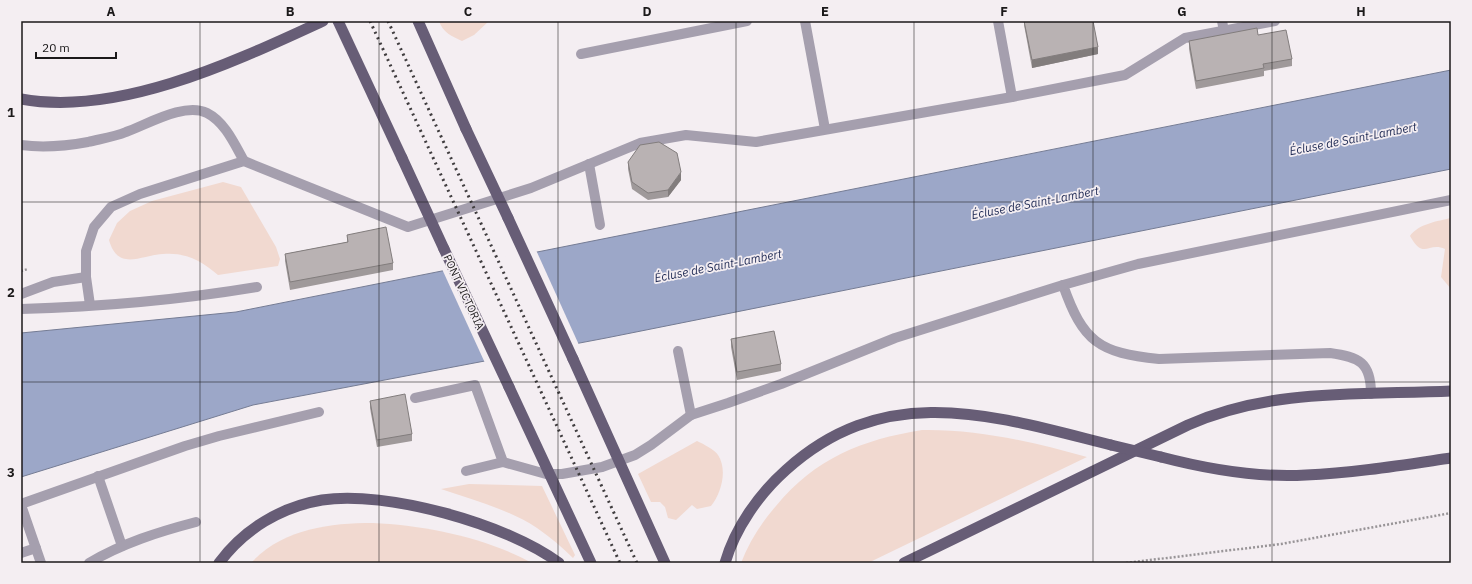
<svg xmlns="http://www.w3.org/2000/svg" width="1472" height="584" font-family="'IBM Plex Sans',sans-serif">
<style>
.green{fill:#f1d9d0}
.water{fill:#9ca7c8;stroke:#757c94}
.pier{fill:#f4eef2}
.lines{fill:none;stroke-linecap:round;stroke-linejoin:round}
.path{stroke:#989497;stroke-width:2.5;stroke-dasharray:2 2;stroke-linecap:butt}
.service{stroke:#a59fae;stroke-width:10}
.primary{stroke:#675d76;stroke-width:11}
.rail{stroke:#403d3f;stroke-width:3;stroke-dasharray:2 4;stroke-linecap:butt}
.primary-bridge{stroke:#675d76;stroke-width:11}
.wall{fill:#9f999a}
.shaded-wall{fill:#827d7d}
.building{fill:#b9b2b3;stroke:#827d7d}
.grid{fill:none;stroke:#1b191a;stroke-width:1;stroke-opacity:0.55}
.labels{text-anchor:middle;stroke-width:3.5;stroke-linejoin:round;paint-order:stroke}
.street-label{font-size:11px;fill:#1b191a;stroke:#f4eef2}
.water-label{font-size:12px;font-style:italic;fill:#1f2a54;stroke:#f4eef2}
.neatline{fill:none;stroke:#1b191a;stroke-width:1.5}
.grid-label{font-size:13px;text-anchor:middle;font-weight:bold;fill:#1b191a}
</style>
<rect width="100%" height="100%" fill="#f4eef2"/>
<!-- green -->
<g class="green">
<path d="M439 21H489L474 35 462 41C452 36 443 33 439 21Z"/>
<path d="M223 182 241 187 276 247 280 259 278 266 218 275C202 261 185 252 163 254 141 255 118 272 109 240L117 223 130 211 152 201Z"/>
<path d="M1451 218V289L1441 277 1445 249C1428 241 1424 261 1410 236 1418 224 1438 221 1451 218Z"/>
<path d="M922 430C978 429 1033 442 1087 457L868 563H741C749 542 761 523 776 506 816 458 861 440 922 430Z"/>
<path d="M697 441C703 444 714 449 718 455 728 470 721 494 711 506L697 509 692 505 676 520 668 518 665 507 660 502H651L638 474Z"/>
<path d="M469 484 542 486 575 555 573 558C562 547 550 537 537 528 508 509 473 500 441 489Z"/>
<path d="M373 523C424 525 487 538 532 563H251C282 529 329 523 373 523Z"/>
</g>
<!-- water -->
<path class="water" d="M1451 70V169L606 338 253 405 21 477V333L236 312Z"/>
<!-- pier -->
<path class="pier" d="M536 250 579 345 485 363 442 269Z"/>
<g class="lines">
<!-- path -->
<g class="path">
<path d="M21 271 28 269"/>
<path d="M1126 563 1281 544 1451 513"/>
</g>
<!-- service -->
<g class="service">
<path d="M805 21 825 129"/>
<path d="M998 21 1012 97"/>
<path d="M1222 21 1224 31"/>
<path d="M581 54 747 21"/>
<path d="M21 145C43 148 66 146 88 142 100 139 114 137 126 132 148 124 185 102 207 113 225 122 235 145 244 161"/>
<path d="M589 164 600 225"/>
<path d="M21 294 53 282 86 277"/>
<path d="M90 305 86 277V251L94 227 111 207 140 194 244 161 408 227 531 188 640 143 686 135 756 142 1012 97 1125 75 1185 38 1275 21"/>
<path d="M21 309C99 307 179 300 257 287"/>
<path d="M678 351 691 415"/>
<path d="M1371 394C1371 362 1359 357 1330 353L1159 359C1099 353 1083 342 1063 285L1138 264 1451 200"/>
<path d="M415 398 475 385 503 462"/>
<path d="M466 471 503 462 546 474H562L602 467 635 455 651 445 691 415 728 403 781 384 895 338 1063 285"/>
<path d="M98 476 122 546"/>
<path d="M21 504 185 446 219 436 319 412"/>
<path d="M21 505 41 563"/>
<path d="M21 553 36 548"/>
<path d="M89 563C123 543 158 532 196 522"/>
</g>
<!-- primary -->
<g class="primary">
<path d="M338 21 402 158"/>
<path d="M418 21 466 129"/>
<path d="M21 99C119 117 236 61 323 21"/>
<path d="M508 218 573 359"/>
<path d="M444 249 509 387"/>
<path d="M1161 457C1207 469 1257 478 1306 475 1354 473 1403 465 1451 458"/>
<path d="M219 563C244 529 281 507 322 500 386 490 507 524 559 563"/>
<path d="M725 563C735 528 759 494 786 470 887 379 995 416 1111 445"/>
<path d="M904 563 1188 425C1271 388 1362 395 1451 391"/>
</g>
<!-- rail -->
<g class="rail">
<path d="M370 21 620 563"/>
<path d="M388 21 637 563"/>
</g>
<!-- primary-bridge -->
<g class="primary-bridge">
<path d="M466 129 508 218"/>
<path d="M402 158 444 249"/>
<path d="M573 359 665 563"/>
<path d="M509 387 591 563"/>
<path d="M1111 445 1161 457"/>
</g>
</g>
<!-- wall -->
<g class="wall">
<path d="M1024 21H1093L1098 54 1032 68 1024 25Z"/>
<path d="M1258 35 1292 59V66L1264 71V76L1196 89 1189 49V41Z"/>
<path d="M628 162 681 180 668 197 648 200 632 189 628 169Z"/>
<path d="M347 235 393 263V270L290 290 285 261V254L347 242Z"/>
<path d="M731 339 781 364V371L737 380 731 347Z"/>
<path d="M370 401 412 434V441L377 447 370 408Z"/>
</g>
<!-- shaded-wall -->
<g class="shaded-wall">
<path d="M1098 47V54L1032 68V60Z"/>
<path d="M681 172V180L668 197V190Z"/>
</g>
<!-- building -->
<g class="building">
<path d="M1024 21H1093L1098 47 1032 60Z"/>
<path d="M1257 28 1258 35 1286 30 1292 59 1263 64 1264 68 1196 81 1189 41Z"/>
<path d="M659 142 677 153 681 172 668 190 648 193 632 182 628 162 640 145Z"/>
<path d="M386 227 393 263 290 282 285 254 348 242 347 235Z"/>
<path d="M774 331 781 364 737 372 731 339Z"/>
<path d="M405 394 412 434 377 440 370 401Z"/>
</g>
<!-- grid -->
<path class="grid" d="M200 21V563M379 21V563M558 21V563M736 21V563M914 21V563M1093 21V563M1272 21V563M21 202H1451M21 382H1451"/>
<g class="labels">
<!-- street labels -->
<g class="street-label">
<text transform="translate(464 292) rotate(65)" y="4">PONT VICTORIA</text>
</g>
<!-- water labels -->
<g class="water-label">
<text transform="translate(1353 139) rotate(-11)" y="4">Écluse de Saint-Lambert</text>
<text transform="translate(1035 203) rotate(-11)" y="4">Écluse de Saint-Lambert</text>
<text transform="translate(718 266) rotate(-11)" y="4">Écluse de Saint-Lambert</text>
</g>
</g>
<!-- border -->
<rect width="1472" height="584" fill="none" stroke="#f4eef2" stroke-width="44"/>
<!-- scale -->
<path d="M36 52v6h80v-6" fill="none" stroke="#1b191a" stroke-width="2"/>
<text x="42" y="52" font-size="12" fill="#1b191a" stroke="#f4eef2" stroke-width="3" paint-order="stroke">20 m</text>
<rect x="22" y="22" width="1428" height="540" class="neatline"/>
<g class="grid-label">
<text x="111" y="16">A</text>
<text x="290" y="16">B</text>
<text x="468" y="16">C</text>
<text x="647" y="16">D</text>
<text x="825" y="16">E</text>
<text x="1004" y="16">F</text>
<text x="1182" y="16">G</text>
<text x="1361" y="16">H</text>
<text x="11" y="117">1</text>
<text x="11" y="297">2</text>
<text x="11" y="477">3</text>
</g>
</svg>
